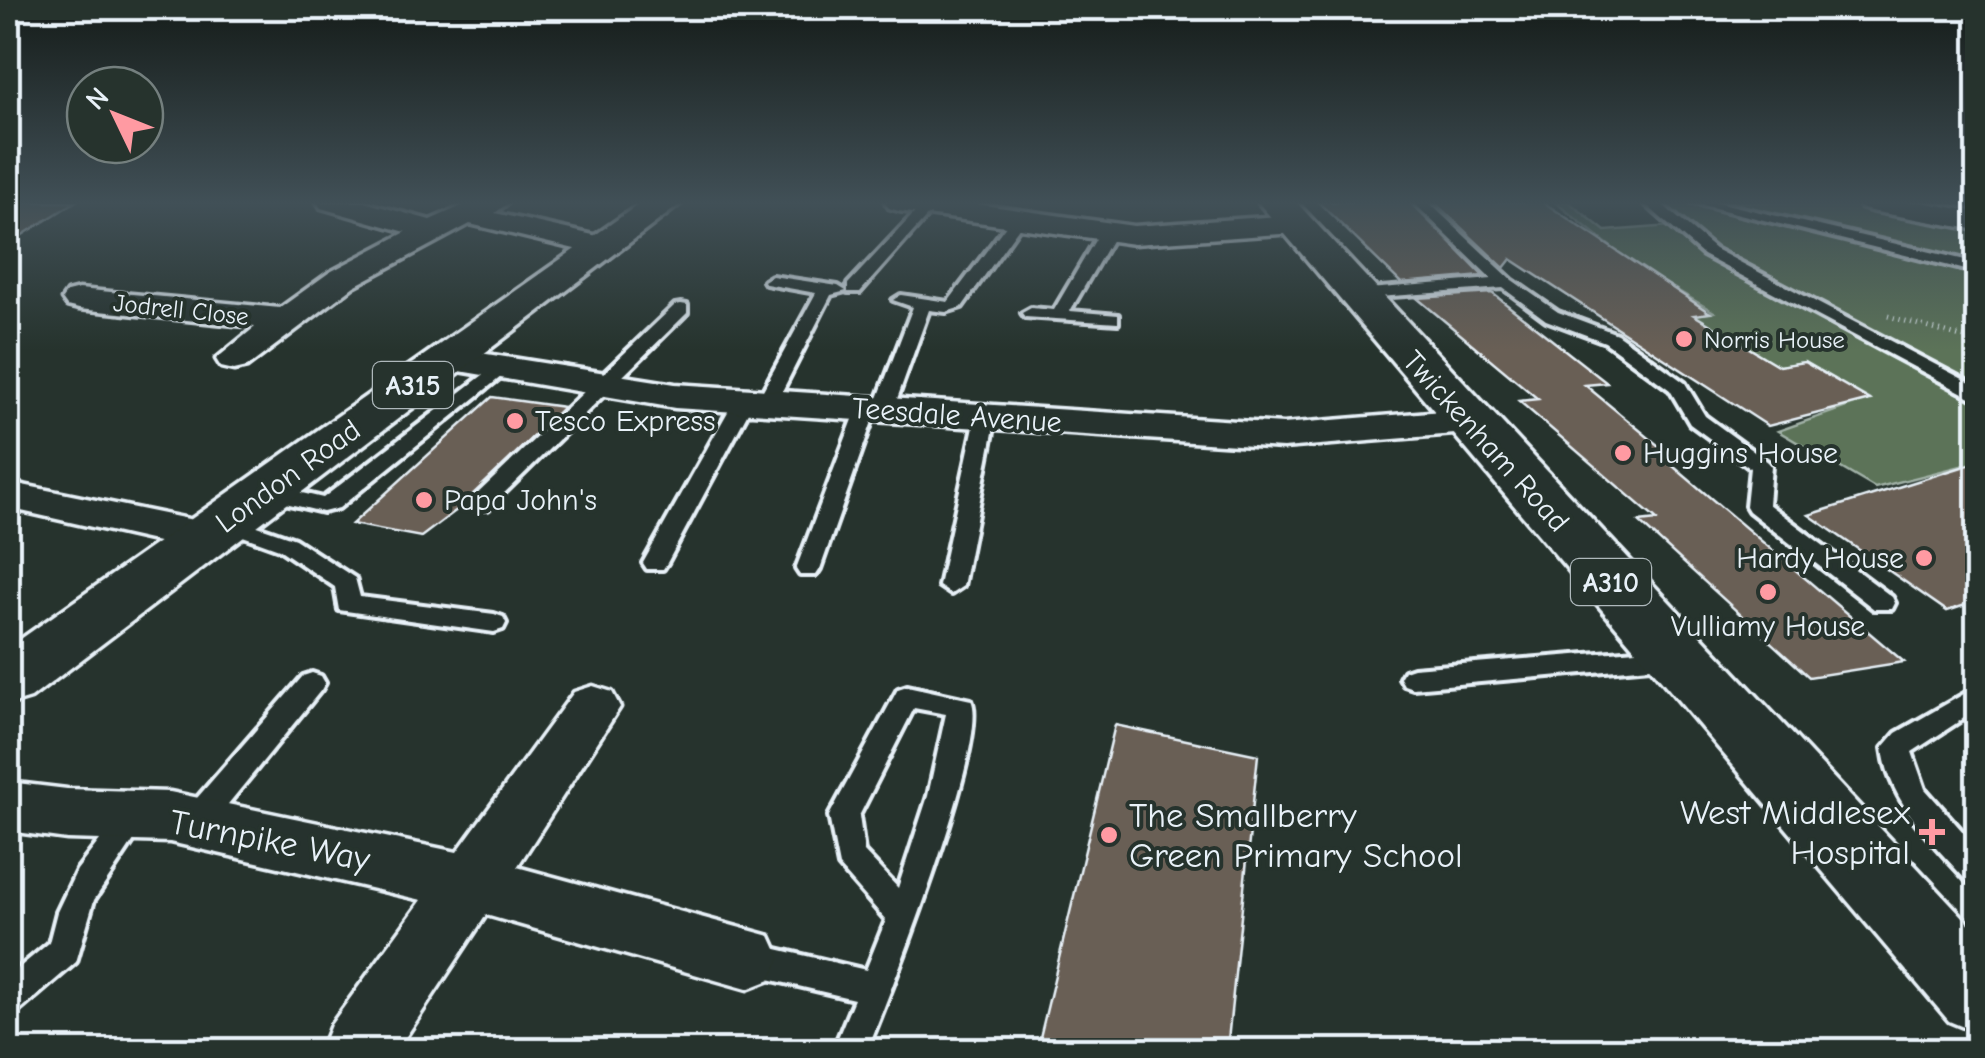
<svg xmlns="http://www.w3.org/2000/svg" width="1985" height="1058" font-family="'Comic Neue',sans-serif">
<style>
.green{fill:#5b7358;stroke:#a2b2a8;stroke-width:2.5}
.building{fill:#695e54;stroke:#e8f1f8;stroke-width:2.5}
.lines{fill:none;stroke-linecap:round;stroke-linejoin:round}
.service-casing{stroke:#e8f1f8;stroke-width:8}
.minor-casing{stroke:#e8f1f8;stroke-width:7}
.primary-casing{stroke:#e8f1f8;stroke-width:7}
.path{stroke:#e8f1f8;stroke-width:5;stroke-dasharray:1 5;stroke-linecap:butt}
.service{fill:#26332d;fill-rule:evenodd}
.minor{fill:#26332d;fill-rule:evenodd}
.primary{fill:#26332d;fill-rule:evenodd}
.poi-dot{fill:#ff9aa2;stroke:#26332d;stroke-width:4}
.labels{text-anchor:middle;stroke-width:8;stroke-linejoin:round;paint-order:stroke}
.far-street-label{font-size:25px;fill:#e8f1f8;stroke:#26332d}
.far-poi-label{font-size:25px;fill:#e8f1f8;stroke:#26332d;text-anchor:start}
.shield{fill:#26332d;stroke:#aeb8bb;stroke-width:2.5}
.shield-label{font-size:28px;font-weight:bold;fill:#e8f1f8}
.street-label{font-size:30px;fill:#e8f1f8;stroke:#26332d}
.poi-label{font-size:30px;fill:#e8f1f8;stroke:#26332d;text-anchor:start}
.near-poi-label{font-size:35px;fill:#e8f1f8;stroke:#26332d;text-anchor:end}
.near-street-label{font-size:35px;fill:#e8f1f8;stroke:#26332d}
</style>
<rect width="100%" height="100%" fill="#26332d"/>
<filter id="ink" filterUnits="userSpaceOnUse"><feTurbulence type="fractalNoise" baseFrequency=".01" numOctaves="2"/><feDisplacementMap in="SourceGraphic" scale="20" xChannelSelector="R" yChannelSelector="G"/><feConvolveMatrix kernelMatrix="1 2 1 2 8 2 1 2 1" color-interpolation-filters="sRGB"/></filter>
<g filter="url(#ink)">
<!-- green -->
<path class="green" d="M1555 202H1569L1605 231 1672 226 1644 202H1837L1977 227V462L1875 488 1778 431 1869 399 1804 362 1779 366 1694 315 1714 312 1631 263Z"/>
<!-- building -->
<g class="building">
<path d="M8 202H75L8 244Z"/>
<path d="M1318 202H1411L1483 276 1401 283Z"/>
<path d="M1434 202H1543L1710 313 1694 315 1779 366 1804 362 1870 400 1768 426 1511 259 1504 268Z"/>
<path d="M1492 293 1607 383 1585 385 1671 456 1667 461 1904 662 1809 677 1639 522 1657 520 1519 401 1538 399 1417 298Z"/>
<path d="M492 397 563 407 466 503 421 537 352 524Z"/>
<path d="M1978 462V601L1947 611 1809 515Z"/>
<path d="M1115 725 1258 755 1227 1050H1037Z"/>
</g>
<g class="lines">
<!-- service casing -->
<g class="service-casing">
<g id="service">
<path d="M1428 202 1512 280 1558 312 1617 334 1685 383 1705 416 1768 462 1771 466 1768 504 1892 597 1895 603 1892 609H1874L1749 511 1746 506 1750 468 1690 424 1670 390 1605 342 1546 320 1503 288 1350 299 1348 295 1356 290 1492 279 1414 203Z"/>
<path d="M1643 202H1659L1715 249 1978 387V401L1703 255Z"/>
<path d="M1691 202H1717L1978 263V273Z"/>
<path d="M924 203 936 206 860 292H848V284Z"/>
<path d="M1013 216 1025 219 962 307 946 312 929 310 893 410 883 416 875 413 820 569 816 575H800L796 569 857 409 867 403 875 406 913 307 893 300 901 295 948 302Z"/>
<path d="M1108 227 1116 232 1070 311 1118 315V323L1025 317 1022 313 1031 308 1054 310 1100 232Z"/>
<path d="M772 276 838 286 846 291 831 295 776 403 766 409 756 403 816 293 766 284 764 281Z"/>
<path d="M681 304 687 305V313L488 509H472L469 504 472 499 675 305Z"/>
<path d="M500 362 509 368 507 372 339 508 323 512 260 497 257 492 268 485 323 498Z"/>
<path d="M744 395 754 401 667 563 663 569H647L643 563 734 401Z"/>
<path d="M986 411 996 417 963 586 951 594 939 586 976 417Z"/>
<path d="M226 515 295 539 355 578 360 597 494 614 503 617 506 623 503 629 494 632 339 610 335 587 279 549 218 527 215 522Z"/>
<path d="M1673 647 1682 649 1686 656 1682 663 1673 665 1413 688 1404 685 1400 678 1404 671 1413 668Z"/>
<path d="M312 673 321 676 325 683 321 690 206 831 195 835 184 831 180 822 184 813 303 676Z"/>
<path d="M907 686 971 700C991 738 888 999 867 1050H833L854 999 747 974 735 969 730 958 735 947 747 942 866 970 886 920 839 866 829 816 898 689ZM914 708 946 714 928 796 898 888 864 852 859 816Z"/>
<path d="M1978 686V709L1912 752 1925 789 1978 849V884L1967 881C1932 842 1889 802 1883 748L1896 733Z"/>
<path d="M133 806 143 810 148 819 94 900 76 962 20 1010 8 1014V977L49 943 57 912 77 870 123 810Z"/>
</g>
</g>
<!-- minor casing -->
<g class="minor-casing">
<g id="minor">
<path d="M317 202H364L430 220 471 202H509L495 213 611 239 616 246 611 253 600 255 470 224 354 286 247 367 234 370 221 367 216 359 255 327 79 309 67 306 62 299 67 292 79 289 280 308 330 272 406 232 321 208Z"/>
<path d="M885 202H962L1134 226 1295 215 1306 218 1310 224 1306 230 1295 233 1134 244 899 211 889 208Z"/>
<path d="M1857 202H1921L1978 212V230L1871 211 1861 208Z"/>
<path d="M449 348 675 384 1283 424 1467 409 1481 413 1487 421 1481 429 1467 433 1283 448 675 408 436 367 431 359 436 351Z"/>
<path d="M8 482 203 522 219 527 226 537 219 547 203 552 8 508Z"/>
<path d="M593 686 612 692 620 707 517 867 770 936 780 958 770 980 747 989 486 915 397 1050H321L331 1025 422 900 170 842 67 839 8 831V782L67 789 170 792 457 852 574 692Z"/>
</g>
</g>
<!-- primary casing -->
<g class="primary-casing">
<g id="primary">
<path d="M642 202H683L31 698 8 705V648Z"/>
<path d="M1258 202H1296L1978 933V1033L1949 1021Z"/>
</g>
</g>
<!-- path -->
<path class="path" d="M1888 316 1978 342"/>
<!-- service -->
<use href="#service" class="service"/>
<!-- minor -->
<use href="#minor" class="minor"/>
<!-- primary -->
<use href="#primary" class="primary"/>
</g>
</g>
<!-- sky -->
<linearGradient id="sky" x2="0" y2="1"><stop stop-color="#151c19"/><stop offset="0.58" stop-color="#415057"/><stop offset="1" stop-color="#415057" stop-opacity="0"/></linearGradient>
<rect width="1985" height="350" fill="url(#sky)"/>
<!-- markers -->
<g class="poi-dot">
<circle cx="1684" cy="339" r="10"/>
<circle cx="515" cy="421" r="10"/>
<circle cx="1623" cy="453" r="10"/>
<circle cx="424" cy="500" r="10"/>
<circle cx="1924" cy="558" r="10"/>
<circle cx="1768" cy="592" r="10"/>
<path d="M1927 817h10v10h10v10h-10v10h-10v-10h-10v-10h10z"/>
<circle cx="1109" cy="835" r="10"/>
</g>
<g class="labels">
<!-- far-street labels -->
<g class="far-street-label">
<text transform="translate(181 309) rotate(6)" y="9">Jodrell Close</text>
</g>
<!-- far-poi labels -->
<g class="far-poi-label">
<text x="1704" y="348">Norris House</text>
</g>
<!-- shield labels -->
<g class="shield">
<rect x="373" y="362" width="80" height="46" rx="8"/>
<rect x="1571" y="559" width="80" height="46" rx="8"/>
</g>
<g class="shield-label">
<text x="413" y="395">A315</text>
<text x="1611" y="592">A310</text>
</g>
<!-- street labels -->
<g class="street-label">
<text transform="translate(957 415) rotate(4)" y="10">Teesdale Avenue</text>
<text transform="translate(1486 441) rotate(48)" y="10">Twickenham Road</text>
<text transform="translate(288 476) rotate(-36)" y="10">London Road</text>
</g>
<!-- poi labels -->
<g class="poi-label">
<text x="535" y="431">Tesco Express</text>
<text x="1643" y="463">Huggins House</text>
<text x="444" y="510">Papa John's</text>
<text x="1904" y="568" text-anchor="end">Hardy House</text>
<text x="1768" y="636" text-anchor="middle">Vulliamy House</text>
</g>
<!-- near-poi labels -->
<g class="near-poi-label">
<text x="1910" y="824">West Middlesex<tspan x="1910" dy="40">Hospital</tspan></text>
<text x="1129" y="827" text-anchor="start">The Smallberry<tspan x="1129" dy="40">Green Primary School</tspan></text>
</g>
<!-- near-street labels -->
<g class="near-street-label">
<text transform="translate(270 840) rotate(11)" y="12">Turnpike Way</text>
</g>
</g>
<!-- margin -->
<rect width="1985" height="1058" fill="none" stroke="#26332d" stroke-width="40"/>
<rect x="20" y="20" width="1945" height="1018" fill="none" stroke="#e8f1f8" stroke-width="4" filter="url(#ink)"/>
<!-- north arrow -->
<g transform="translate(115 115) rotate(313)"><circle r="48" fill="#26332d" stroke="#747f7e" stroke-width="2.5"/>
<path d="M0-8L18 38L0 25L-18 38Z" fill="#ff9aa2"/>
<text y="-15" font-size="28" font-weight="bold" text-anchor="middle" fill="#e8f1f8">N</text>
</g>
</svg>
